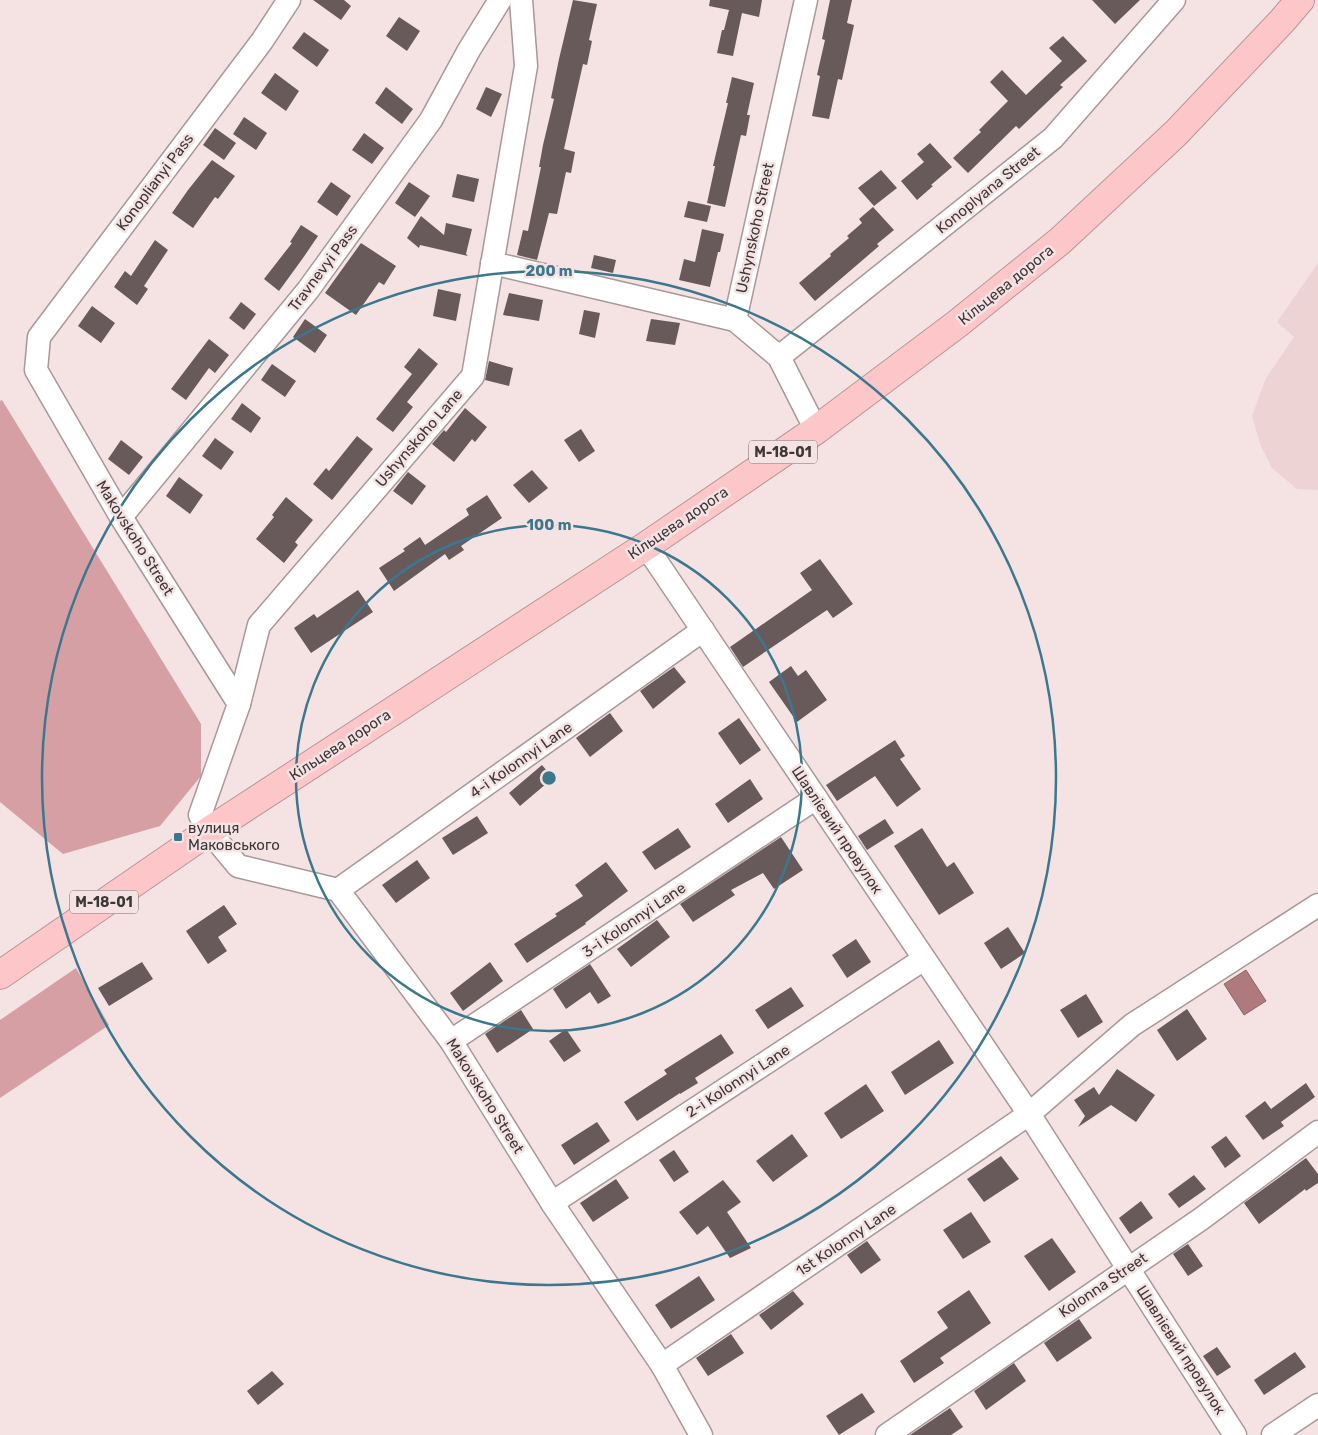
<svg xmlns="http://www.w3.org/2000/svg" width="1318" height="1435" font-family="Rubik,sans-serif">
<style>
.built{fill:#edd3d4}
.forest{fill:#d69fa3}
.water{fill:#ae7a7d;stroke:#8c6668}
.building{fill:#68595a}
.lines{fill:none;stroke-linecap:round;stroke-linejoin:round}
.minor-casing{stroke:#a99899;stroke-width:25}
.highway-casing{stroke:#ba9597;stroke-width:30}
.minor{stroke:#fff;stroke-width:22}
.highway{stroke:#fdc7ca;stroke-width:28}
.ring{fill:none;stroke:#3b788e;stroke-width:2.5}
.poi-dot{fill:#3b788e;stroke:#f5e3e4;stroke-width:2}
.labels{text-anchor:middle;stroke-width:5;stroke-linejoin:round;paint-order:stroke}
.shield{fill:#f5e3e4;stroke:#756b6c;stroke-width:1}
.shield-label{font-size:14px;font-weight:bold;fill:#3e3738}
.street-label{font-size:15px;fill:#3e3738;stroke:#f5e3e4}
.poi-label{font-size:15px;fill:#3e3738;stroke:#f5e3e4;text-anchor:start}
.centre{fill:#3b788e;stroke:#f5e3e4;stroke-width:2.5}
.ring-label{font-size:15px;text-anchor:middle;font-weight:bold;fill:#3b788e;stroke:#f5e3e4;stroke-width:5;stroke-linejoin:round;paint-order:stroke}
</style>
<rect width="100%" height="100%" fill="#f5e3e4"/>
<!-- built -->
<path class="built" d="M1318 263V490L1297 489 1272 468 1260 444 1252 416 1266 378 1294 337 1277 322Z"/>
<!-- forest -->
<g class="forest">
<path d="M2 400 201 724V776L160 826 63 854 0 802V401Z"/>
<path d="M76 968 109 1025 0 1098V1020Z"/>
</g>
<!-- water -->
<path class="water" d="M1246 970 1266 1001 1244 1015 1224 984Z"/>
<!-- building -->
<g class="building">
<path d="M313 0H344L351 6 341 20Z"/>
<path d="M573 0 597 4 589 40 592 41 587 65 583 64 564 149 575 152 571 173 566 172 557 214 549 213 537 260 517 255 523 230 528 231 541 167H539L543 145 554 99 551 98 559 59Z"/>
<path d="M710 0H762L759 17 742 13 733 56 717 53 722 30H724L729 10 709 6Z"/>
<path d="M830 0H852L847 23 854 25 842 80 838 79 829 119 812 116 820 76 817 75 825 40 822 39Z"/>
<path d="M1092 0H1140L1115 24Z"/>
<path d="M399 17 420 31 407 51 386 36Z"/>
<path d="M304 32 329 50 317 67 292 48Z"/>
<path d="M1063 36 1087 61 1060 85 1063 87 1019 129 1016 126 968 173 953 158 981 132 979 130 1008 101 990 82 1002 70 1026 95 1062 61 1049 48Z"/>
<path d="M275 73 299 91 286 111 261 93Z"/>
<path d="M732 77 754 83 747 115H750L746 136 741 135 725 207 707 203 715 166H713L728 103H726Z"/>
<path d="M386 87 413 109 402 124 375 103Z"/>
<path d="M486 87 502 94 491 117 476 109Z"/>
<path d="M244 117 267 133 256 150 233 134Z"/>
<path d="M215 128 236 143 224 160 203 145Z"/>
<path d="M364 133 384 148 372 164 352 150Z"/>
<path d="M930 143 952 167 931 185 933 186 917 200 901 181 924 162 917 154Z"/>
<path d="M212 160 235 176 218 199 215 197 193 228 172 213 188 190Z"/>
<path d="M881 170 897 188 874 206 858 188Z"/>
<path d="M457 174 479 179 474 202 452 197Z"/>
<path d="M331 182 351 196 337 216 317 202Z"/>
<path d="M409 182 430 196 415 217 395 203Z"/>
<path d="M688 201 711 206 707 222 684 217Z"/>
<path d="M873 207 894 230 877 244 879 246 815 301 799 283 831 256 830 254 849 238 847 236 862 223 859 219Z"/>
<path d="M421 216 444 235 446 223 472 229 466 254 468 256 420 245 419 248 407 238Z"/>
<path d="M301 225 318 236 303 258 279 291 264 279 292 243 290 242Z"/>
<path d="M702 229 724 234 720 252H718L710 287 679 280 684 259 695 262Z"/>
<path d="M155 240 168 250 144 286 148 289 137 305 114 287 125 271 131 276Z"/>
<path d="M361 243 396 266 384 285 379 282 356 315 325 293Z"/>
<path d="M594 255 616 260 613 273 591 268Z"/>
<path d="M438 289 461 294 456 321 433 316Z"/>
<path d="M509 293 543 300 539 321 503 315Z"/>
<path d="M241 302 256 314 244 330 229 318Z"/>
<path d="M92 306 115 323 101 343 78 326Z"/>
<path d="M584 310 600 313 595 338 579 334Z"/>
<path d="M305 319 327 335 315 353 293 337Z"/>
<path d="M651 319 680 323 675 345 646 341Z"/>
<path d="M209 339 229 355 215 373 209 368 186 400 171 389Z"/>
<path d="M419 348 438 364 407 402 413 407 393 432 376 419 412 374 404 367Z"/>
<path d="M489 361 513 368 509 386 485 380Z"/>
<path d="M272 364 296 381 285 397 261 380Z"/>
<path d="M242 403 261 418 251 433 231 419Z"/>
<path d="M465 408 487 427 475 442 472 439 454 462 432 444 444 430 446 432Z"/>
<path d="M581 429 595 451 579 462 564 440Z"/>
<path d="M357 436 373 449 332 500 313 484 326 468 329 471Z"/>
<path d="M215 438 234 452 221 470 202 456Z"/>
<path d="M121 440 143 457 129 475 108 459Z"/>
<path d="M532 470 548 488 529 503 513 485Z"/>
<path d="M408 472 426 486 412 505 393 491Z"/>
<path d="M179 477 203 495 190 514 166 496Z"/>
<path d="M487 495 502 518 461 546 464 550 449 560 445 554 394 591 379 568 405 551 403 549 420 537 425 545 469 515 466 509Z"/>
<path d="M286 497 313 520 295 542 298 545 284 563 256 539 274 517 272 515Z"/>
<path d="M820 559 853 604 833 618 827 610 743 667 730 647 812 590 800 573Z"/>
<path d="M358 590 373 612 311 653 294 628 314 614 317 618Z"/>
<path d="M791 666 798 676 806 670 827 700 797 722 769 682Z"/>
<path d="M674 667 686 682 653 709 640 691Z"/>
<path d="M610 713 623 731 590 757 576 738Z"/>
<path d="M739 718 761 750 740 765 718 733Z"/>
<path d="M895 740 905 756 900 759 921 789 897 807 875 776 837 801 826 785Z"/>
<path d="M542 765 553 778 520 806 509 793Z"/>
<path d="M750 779 763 799 728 823 715 804Z"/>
<path d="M477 816 488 833 453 855 442 838Z"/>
<path d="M885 819 894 833 867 850 858 836Z"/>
<path d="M678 828 691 847 655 870 642 852Z"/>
<path d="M922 828 947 867 954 862 974 893 939 915 894 846Z"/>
<path d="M781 837 803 870 774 889 763 873 731 890 735 895 693 922 680 904Z"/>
<path d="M417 860 430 878 396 903 382 885Z"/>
<path d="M606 862 628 891 585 923 586 924 527 963 514 944 557 916 555 914 583 896 575 885Z"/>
<path d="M224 905 237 924 218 937 227 951 208 964 186 931Z"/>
<path d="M657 920 670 937 631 967 617 949Z"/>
<path d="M1008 927 1025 953 1001 969 984 943Z"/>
<path d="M856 939 871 962 847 978 832 955Z"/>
<path d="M142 962 153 979 109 1006 98 988Z"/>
<path d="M490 962 503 981 463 1011 450 993Z"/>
<path d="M590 964 611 996 598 1004 590 992 566 1009 553 989Z"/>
<path d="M791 987 804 1006 768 1029 755 1010Z"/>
<path d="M1086 994 1103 1022 1078 1038 1060 1010Z"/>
<path d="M1187 1009 1207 1039 1177 1061 1157 1030Z"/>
<path d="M521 1010 533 1029 497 1053 485 1034Z"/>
<path d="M566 1029 581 1051 564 1062 549 1041Z"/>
<path d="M721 1034 734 1053 695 1078 698 1083 680 1094V1093L637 1121 624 1102 667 1074 664 1070Z"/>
<path d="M939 1040 954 1063 905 1095 891 1072Z"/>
<path d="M1117 1069 1155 1095 1136 1122 1111 1105 1078 1127 1085 1116 1074 1100 1094 1087 1099 1095Z"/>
<path d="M1306 1083 1315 1097 1281 1122 1284 1126 1263 1140 1245 1116 1265 1101 1271 1109Z"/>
<path d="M866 1084 884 1111 841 1139 824 1113Z"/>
<path d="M597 1122 610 1141 574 1165 561 1145Z"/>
<path d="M792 1134 808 1156 773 1182 756 1161Z"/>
<path d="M1226 1136 1241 1156 1225 1168 1211 1147Z"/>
<path d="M674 1150 689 1172 674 1182 659 1160Z"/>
<path d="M1001 1156 1019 1179 984 1202 967 1179Z"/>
<path d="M1306 1158 1318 1174V1183L1306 1191 1305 1189 1259 1224 1244 1203Z"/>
<path d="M1194 1175 1206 1189 1179 1208 1168 1194Z"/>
<path d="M616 1179 629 1198 593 1222 580 1203Z"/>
<path d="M723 1180 741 1202 727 1212 751 1248 730 1258 708 1226 697 1235 679 1212Z"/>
<path d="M1141 1201 1153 1218 1130 1234 1119 1218Z"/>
<path d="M971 1212 991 1242 963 1259 943 1230Z"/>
<path d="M1052 1238 1076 1272 1049 1291 1024 1256Z"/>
<path d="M867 1241 881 1260 861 1274 847 1255Z"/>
<path d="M1188 1244 1203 1266 1188 1276 1173 1254Z"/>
<path d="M699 1276 715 1300 671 1329 655 1305Z"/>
<path d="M969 1290 991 1323 940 1358 944 1363 914 1383 900 1361 948 1328 937 1312Z"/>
<path d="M793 1291 804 1304 771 1330 759 1315Z"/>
<path d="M1079 1319 1092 1338 1057 1362 1044 1343Z"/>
<path d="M731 1334 744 1353 708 1376 696 1358Z"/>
<path d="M1217 1347 1231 1367 1217 1376 1203 1356Z"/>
<path d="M1295 1352 1306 1367 1264 1395 1254 1380Z"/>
<path d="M1014 1363 1026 1381 986 1410 974 1391Z"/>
<path d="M272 1371 284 1384 258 1405 247 1391Z"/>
<path d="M862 1393 875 1412 839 1435 826 1416Z"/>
<path d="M950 1408 963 1427 951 1435H910Z"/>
</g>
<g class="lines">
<!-- minor casing -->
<g class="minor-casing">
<g id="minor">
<path d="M521 0 526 66 473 376 259 625 239 704 200 815 209 831 238 866 338 890 451 1041 552 1203 662 1365 701 1435"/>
<path d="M806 0 735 320 779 357 816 430"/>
<path d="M492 263 735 320"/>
<path d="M779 357 1053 138 1174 0"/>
<path d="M121 517 308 290 431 120 469 50 500 0"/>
<path d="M646 546 1029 1114 1235 1435"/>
<path d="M239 704 121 517 36 370 39 337 262 41 289 0"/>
<path d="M338 890 703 630"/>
<path d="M451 1041 816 798"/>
<path d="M552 1203 924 959"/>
<path d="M662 1365 1029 1114 1132 1025 1318 905"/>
<path d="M887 1435 1201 1219 1318 1132"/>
<path d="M1273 1435 1318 1405"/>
</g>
</g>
<!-- highway casing -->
<g class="highway-casing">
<path id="highway" d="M0 975 209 831 646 546 816 430 957 324 1060 241 1176 133 1282 21 1300 0"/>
</g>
<!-- minor -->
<use href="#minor" class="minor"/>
<!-- highway -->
<use href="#highway" class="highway"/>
</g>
<!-- distance rings -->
<g class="ring">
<circle cx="549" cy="778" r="253"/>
<circle cx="549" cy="778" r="507"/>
</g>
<!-- markers -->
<rect class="poi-dot" x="173" y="832" width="10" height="10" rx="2.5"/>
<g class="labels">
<!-- shield labels -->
<g class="shield">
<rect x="749" y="440.5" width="68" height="23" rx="4"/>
<rect x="70" y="890.5" width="68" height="23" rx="4"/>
</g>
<g class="shield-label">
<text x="783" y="457">М-18-01</text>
<text x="104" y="907">М-18-01</text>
</g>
<!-- street labels -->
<g class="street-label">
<text transform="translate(155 182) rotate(-53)" y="5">Konoplianyi Pass</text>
<text transform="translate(988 190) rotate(-39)" y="5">Konoplyana Street</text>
<text transform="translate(755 228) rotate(-78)" y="5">Ushynskoho Street</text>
<text transform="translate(323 268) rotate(-53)" y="5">Travnevyi Pass</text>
<text transform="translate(1006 285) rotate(-39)" y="5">Кільцева дорога</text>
<text transform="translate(419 438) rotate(-49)" y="5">Ushynskoho Lane</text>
<text transform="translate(678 523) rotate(-34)" y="5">Кільцева дорога</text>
<text transform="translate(135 538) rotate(58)" y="5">Makovskoho Street</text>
<text transform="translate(340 745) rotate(-33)" y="5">Кільцева дорога</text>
<text transform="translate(521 760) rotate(-35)" y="5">4-i Kolonnyi Lane</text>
<text transform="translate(837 830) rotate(56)" y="5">Шавлієвий провулок</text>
<text transform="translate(634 920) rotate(-34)" y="5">3-i Kolonnyi Lane</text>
<text transform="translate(738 1081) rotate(-33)" y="5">2-i Kolonnyi Lane</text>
<text transform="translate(485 1096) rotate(58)" y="5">Makovskoho Street</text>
<text transform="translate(846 1240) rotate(-34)" y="5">1st Kolonny Lane</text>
<text transform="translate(1103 1285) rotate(-34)" y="5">Kolonna Street</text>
<text transform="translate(1181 1350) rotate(57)" y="5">Шавлієвий провулок</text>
</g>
<!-- poi labels -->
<g class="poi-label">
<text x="188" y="833">вулиця<tspan x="188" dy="17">Маковського</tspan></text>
</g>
</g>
<circle cx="549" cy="778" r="8" class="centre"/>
<g class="ring-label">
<text x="549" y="276">200 m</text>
<text x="549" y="530">100 m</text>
</g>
</svg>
